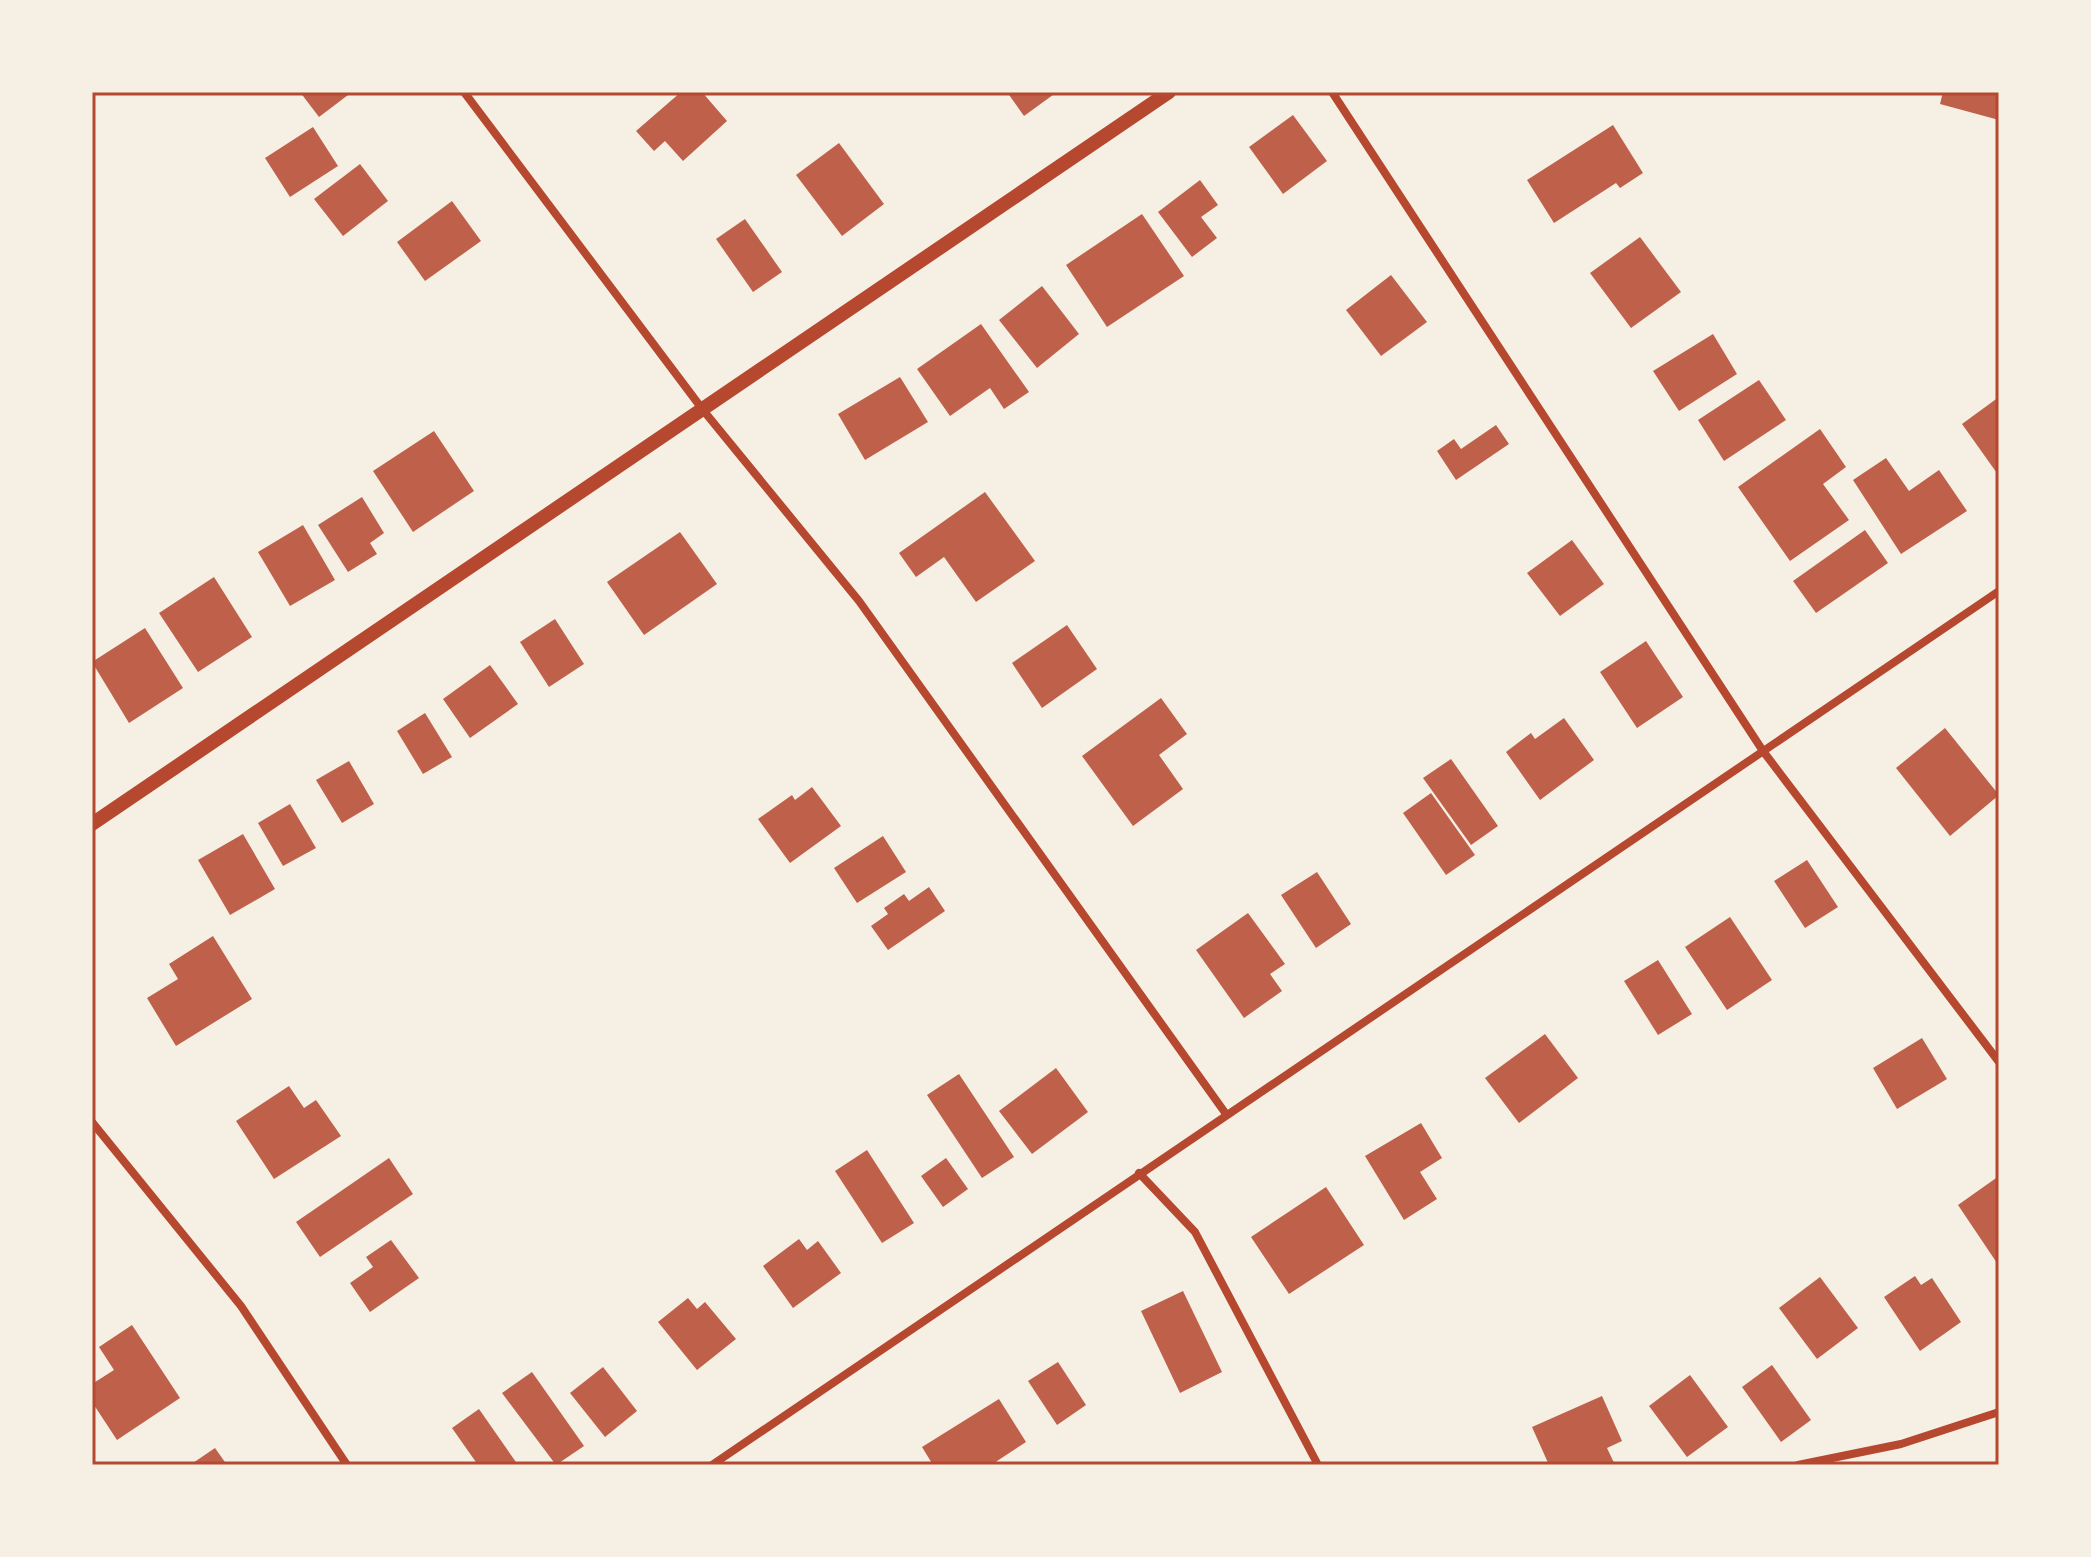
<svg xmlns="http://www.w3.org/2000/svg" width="2091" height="1557" font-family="Helvetica,sans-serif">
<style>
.building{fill:#bf614a}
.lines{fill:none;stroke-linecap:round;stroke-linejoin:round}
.minor{stroke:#b5482f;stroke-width:8}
.tertiary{stroke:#b5482f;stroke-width:14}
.neatline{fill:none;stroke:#b5482f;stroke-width:3}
</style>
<rect width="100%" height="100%" fill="#f6efe4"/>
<!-- building -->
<g class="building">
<path d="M300 92H352L319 117Z"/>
<path d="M681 92H702L727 121 683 161 665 141 654 151 636 131Z"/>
<path d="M1007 92H1057L1024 116Z"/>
<path d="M1943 92H1999V120L1940 104Z"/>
<path d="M1293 115 1327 161 1283 194 1249 147Z"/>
<path d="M1613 125 1643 173 1620 188 1616 183 1554 223 1527 180Z"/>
<path d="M313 127 338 166 290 197 265 158Z"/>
<path d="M839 143 884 204 842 236 796 175Z"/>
<path d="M360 164 388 201 343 236 314 199Z"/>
<path d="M1200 180 1218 205 1201 217 1217 238 1192 257 1158 212Z"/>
<path d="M452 201 481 241 425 281 397 242Z"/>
<path d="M1142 214 1184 276 1107 327 1066 265Z"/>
<path d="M745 219 782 272 753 292 716 239Z"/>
<path d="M1640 237 1681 292 1631 328 1590 273Z"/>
<path d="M1391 275 1427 322 1381 356 1346 310Z"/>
<path d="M1042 286 1079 334 1037 368 999 320Z"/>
<path d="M981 324 1029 392 1004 409 990 388 950 416 917 369Z"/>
<path d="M1713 334 1737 374 1679 411 1653 371Z"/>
<path d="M900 377 928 422 865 460 838 414Z"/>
<path d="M1759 380 1786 420 1724 461 1698 420Z"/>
<path d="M1999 397V476L1962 424Z"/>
<path d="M1496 425 1509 444 1456 480 1437 451 1454 439 1461 449Z"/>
<path d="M1820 429 1846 467 1823 484 1849 520 1790 561 1738 487Z"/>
<path d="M434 431 474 491 413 532 373 471Z"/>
<path d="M1886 458 1909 491 1939 470 1967 511 1901 554 1853 480Z"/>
<path d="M985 492 1035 561 976 602 944 557 916 577 899 553Z"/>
<path d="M362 497 384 533 370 543 377 554 348 572 318 525Z"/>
<path d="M303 525 335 580 290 606 258 552Z"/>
<path d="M1865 530 1888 563 1816 613 1793 581Z"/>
<path d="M680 532 717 584 644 635 607 582Z"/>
<path d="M1572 540 1604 584 1560 616 1527 573Z"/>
<path d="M214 577 252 637 198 672 159 613Z"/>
<path d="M555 619 584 664 549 687 520 642Z"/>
<path d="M1067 625 1097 669 1042 708 1012 663Z"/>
<path d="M145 628 183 688 129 723 92 662Z"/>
<path d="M1646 641 1683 697 1637 728 1600 672Z"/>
<path d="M490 665 518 704 470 738 443 699Z"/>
<path d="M1161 698 1187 734 1159 755 1183 789 1133 826 1082 756Z"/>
<path d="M425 713 452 757 423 774 397 731Z"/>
<path d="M1564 718 1594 760 1540 800 1506 752 1531 733 1535 739Z"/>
<path d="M1945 728 1999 795 1950 836 1896 768Z"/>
<path d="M1451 759 1498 826 1471 845 1423 778Z"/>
<path d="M349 761 374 804 342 823 316 780Z"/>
<path d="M812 787 841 826 790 863 758 819 792 795 795 800Z"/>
<path d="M1431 793 1475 855 1446 875 1403 813Z"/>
<path d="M290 804 316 848 283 866 258 823Z"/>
<path d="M243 834 275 889 230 915 198 860Z"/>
<path d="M883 836 906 872 857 903 834 868Z"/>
<path d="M1807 860 1838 907 1805 928 1774 881Z"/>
<path d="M1317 872 1351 924 1316 948 1281 895Z"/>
<path d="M929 887 945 911 888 950 871 926 888 914 884 908 904 894 909 901Z"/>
<path d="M1248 913 1285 964 1270 974 1282 991 1244 1018 1196 950Z"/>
<path d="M1730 917 1772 980 1727 1010 1685 947Z"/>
<path d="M213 936 252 999 176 1046 147 998 178 979 169 964Z"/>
<path d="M1658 960 1692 1014 1658 1035 1624 981Z"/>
<path d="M1545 1034 1578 1078 1519 1123 1485 1078Z"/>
<path d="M1922 1038 1947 1079 1897 1109 1873 1068Z"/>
<path d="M1056 1068 1088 1112 1032 1154 999 1111Z"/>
<path d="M959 1074 1014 1157 982 1178 927 1095Z"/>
<path d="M289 1086 304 1108 316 1100 341 1136 274 1179 236 1121Z"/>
<path d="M1421 1123 1442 1158 1420 1172 1437 1199 1404 1220 1365 1156Z"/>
<path d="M867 1150 914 1223 882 1243 835 1171Z"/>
<path d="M389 1158 413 1194 320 1257 296 1222Z"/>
<path d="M946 1158 968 1189 943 1207 921 1176Z"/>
<path d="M1999 1176V1266L1958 1205Z"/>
<path d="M1326 1187 1364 1245 1289 1294 1251 1237Z"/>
<path d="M799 1239 807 1250 818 1241 841 1273 793 1308 763 1266Z"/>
<path d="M391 1240 419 1278 370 1312 350 1283 373 1267 366 1257Z"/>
<path d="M1915 1276 1921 1285 1932 1278 1961 1322 1920 1351 1884 1297Z"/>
<path d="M1820 1277 1858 1328 1817 1359 1779 1308Z"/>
<path d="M1183 1291 1222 1372 1180 1393 1141 1311Z"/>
<path d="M688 1298 697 1309 705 1302 736 1339 697 1370 658 1322Z"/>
<path d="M132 1325 180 1398 117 1440 92 1402V1384L114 1370 99 1347Z"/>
<path d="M1058 1362 1086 1405 1057 1425 1028 1381Z"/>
<path d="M1772 1365 1811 1420 1781 1442 1742 1387Z"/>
<path d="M603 1367 637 1411 605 1437 570 1393Z"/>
<path d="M532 1372 584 1446 556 1465 502 1393Z"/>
<path d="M1690 1375 1728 1427 1687 1457 1649 1406Z"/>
<path d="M1602 1396 1622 1441 1607 1448 1615 1465H1549L1532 1427Z"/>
<path d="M999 1399 1026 1442 991 1465H933L922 1447Z"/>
<path d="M479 1409 518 1465H478L452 1428Z"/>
<path d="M215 1448 227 1465H190Z"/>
</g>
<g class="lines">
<!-- minor -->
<g class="minor">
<path d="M464 92 703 410 859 601 1226 1114"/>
<path d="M1332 92 1763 751 1999 1062"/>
<path d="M92 1122 241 1306 347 1465"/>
<path d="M1139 1173 1195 1232 1318 1465"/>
<path d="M712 1465 1999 591"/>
<path d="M1798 1465 1901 1444 1999 1412"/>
</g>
<!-- tertiary -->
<path class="tertiary" d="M92 824 1169 92"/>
</g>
<!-- border -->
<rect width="2091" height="1557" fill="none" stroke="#f6efe4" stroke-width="188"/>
<rect x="94" y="94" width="1903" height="1369" class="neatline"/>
</svg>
